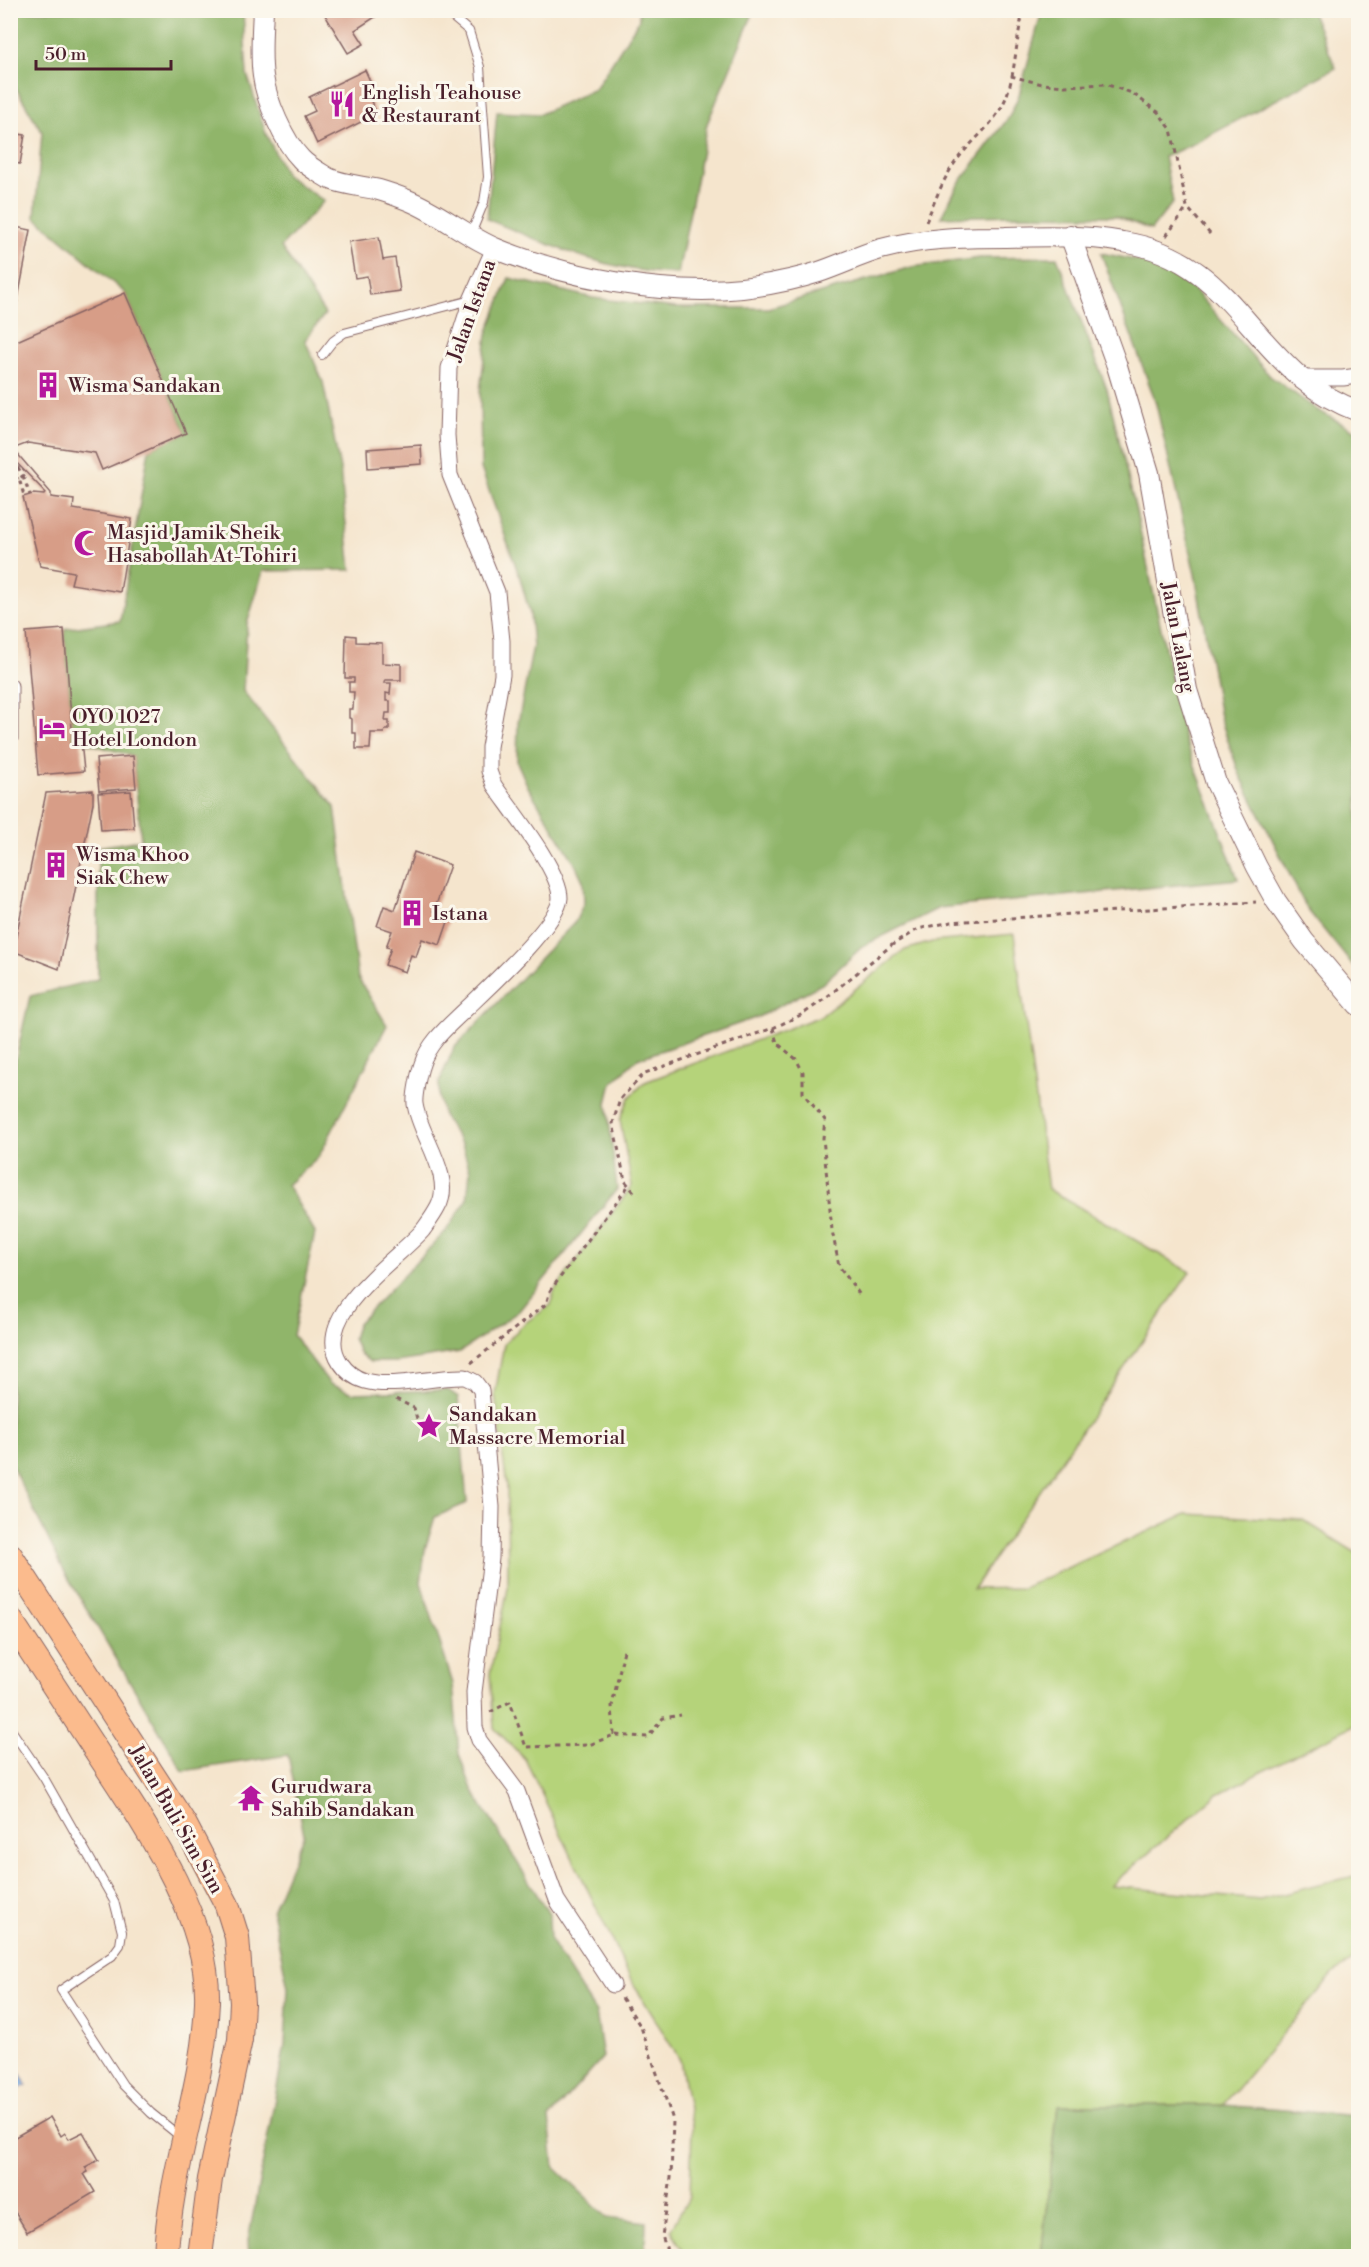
<svg xmlns="http://www.w3.org/2000/svg" width="1369" height="2267" font-family="'Libre Bodoni',serif">
<style>
.green{fill:#b5d37a;stroke:#807952;stroke-width:1.5}
.forest{fill:#90b56a;stroke:#6d6a4a;stroke-width:1.5}
.water{fill:#75abe3;stroke:#606587;stroke-width:1.5}
.building{fill:#d79d87}
.lines{fill:none;stroke-linecap:round;stroke-linejoin:round}
.service-casing{stroke:#866464;stroke-width:10}
.minor-casing{stroke:#866464;stroke-width:17}
.tertiary-casing{stroke:#866464;stroke-width:22}
.primary-casing{stroke:#866464;stroke-width:26}
.path{stroke:#866464;stroke-width:3;stroke-dasharray:4.5 4.5;stroke-linecap:butt}
.service{stroke:#fff;stroke-width:8}
.minor{stroke:#fff;stroke-width:15}
.tertiary{stroke:#fff;stroke-width:20}
.primary{stroke:#fbbb8d;stroke-width:24}
.labels{text-anchor:middle;stroke-width:6;stroke-linejoin:round;paint-order:stroke}
.poi-label{font-size:20px;fill:#4a1f2b;stroke:#fbf7ec;text-anchor:start}
.street-label{font-size:20px;fill:#4a1f2b;stroke:#fbf7ec}
</style>
<rect width="100%" height="100%" fill="#fbf7ec"/>
<filter id="ink" filterUnits="userSpaceOnUse"><feTurbulence type="fractalNoise" baseFrequency=".0167" numOctaves="2"/><feDisplacementMap in="SourceGraphic" scale="12" xChannelSelector="R" yChannelSelector="G"/><feConvolveMatrix kernelMatrix="1 2 1 2 8 2 1 2 1" color-interpolation-filters="sRGB"/></filter>
<filter id="wash" filterUnits="userSpaceOnUse"><feTurbulence type="fractalNoise" baseFrequency=".008" numOctaves="4" result="noise"/><feDisplacementMap in="SourceGraphic" scale="24" xChannelSelector="R" yChannelSelector="G"/><feGaussianBlur stdDeviation="1.35" result="paint"/><feColorMatrix in="noise" values="0 0 0 0 0 0 0 0 0 0 0 0 0 0 0 0 0 1.4 0 .05"/><feComposite in="paint" operator="in"/></filter>
<g filter="url(#wash)">
<rect width="100%" height="100%" fill="#f5e5cd"/>
<!-- green -->
<path class="green" d="M1014 934 1048 1189 1190 1272 973 1589 1023 1588 1186 1514 1303 1520 1358 1554V1723L1218 1794 1110 1886 1260 1900 1358 1875V1957L1334 1973 1223 2105H1058L1041 2256H685L671 2229 690 2196 692 2125 680 2060 631 1980 525 1759 494 1728 490 1674 508 1588 507 1487 495 1394 504 1344 525 1323 551 1305 554 1291 632 1186 620 1120 629 1098 645 1082 821 1016 905 950 932 942Z"/>
<!-- forest -->
<g class="forest">
<path d="M11 11H243L247 74 266 134 286 175 324 201 281 247 325 314 305 340 323 382 340 469 351 570 263 571 247 624 243 691 335 807 358 978 387 1025 319 1156 287 1185 315 1233 293 1335 330 1384 353 1393 448 1390 458 1397 467 1503 435 1517 425 1549 421 1583 453 1684 459 1754 472 1789 549 1914 550 1940 596 2013 603 2057 549 2118 554 2167 607 2217 646 2222 645 2251 648 2256H249L248 2241 285 2045 288 1988 272 1911 304 1834 288 1755 183 1771 64 1571 11 1464V1080L30 996 98 979V847L141 840 133 756 81 741H73L64 629 120 621 149 449 186 433 125 293 35 217 42 132 11 80Z"/>
<path d="M639 11H754L707 124 678 274C607 272 551 246 487 219L497 112 540 114 595 89 639 20Z"/>
<path d="M1042 11H1311L1336 68 1195 143 1164 157 1173 202 1151 230 1116 216 1014 215 941 217 958 185 1009 117 1019 95Z"/>
<path d="M1101 253 1150 263 1192 287 1270 376 1319 411 1358 432V972L1307 909 1239 773 1220 717 1195 574 1155 400Z"/>
<path d="M1057 257 1107 389 1136 511 1184 737 1238 879 939 908 863 946 822 984 758 1017 637 1059 612 1083 607 1103 617 1189 519 1311 460 1352 397 1362H370L359 1353 353 1338 358 1323 446 1231 467 1200 470 1171 462 1145 443 1116 439 1097V1082L454 1048 575 922 584 903 583 881 573 860 528 787 517 762 518 723 533 646 530 614 520 578 481 468 480 391 487 334 509 278 593 298 676 308H768L912 267 980 258Z"/>
<path d="M1058 2105H1223L1358 2116V2256H1041Z"/>
</g>
<!-- water -->
<path class="water" d="M10 2058 27 2085 11 2092H10Z"/>
<g id="blocks">
<!-- building -->
<g class="building">
<path d="M322 10H386L355 30 364 44 348 53Z"/>
<path d="M365 70 374 90 367 93 377 114 317 144 304 116 315 111 309 97Z"/>
<path d="M10 133 25 135 20 164 10 162Z"/>
<path d="M10 187 15 188 12 208H10Z"/>
<path d="M10 226 31 230 13 325H10Z"/>
<path d="M379 237 383 260 395 258 400 291 370 295 367 276 355 278 349 242Z"/>
<path d="M125 293 186 433 102 470 95 453 28 443 10 450V344Z"/>
<path d="M421 445 422 464 368 468 367 449Z"/>
<path d="M15 451 51 493V497L74 500 73 509 132 519 120 592 71 584 74 572 40 566 23 497 33 494 44 495 45 492 13 459 10 460V454Z"/>
<path d="M10 461 17 474 10 477Z"/>
<path d="M64 629 73 741H81L84 771 38 775 26 632Z"/>
<path d="M346 635 356 636V642L382 643V663L401 664V680H385L384 683H391L390 694 386 693V701H390V713H386L385 721H389V730H385L384 733H371L370 749H356V733H352V719L349 718V709H353L354 692H349V682H354V678H345Z"/>
<path d="M133 756 136 788 99 791 96 759Z"/>
<path d="M93 790V803L59 969 13 951 46 793Z"/>
<path d="M131 791 134 828 101 830 98 793Z"/>
<path d="M414 852 450 865 434 911 450 916 440 945 422 939 416 957 411 955 405 972 385 965 391 948 386 947 392 931 377 926 384 906 395 910Z"/>
<path d="M50 2117 61 2136 65 2133 69 2139 83 2132 99 2160 85 2167 88 2172 84 2174 95 2192 27 2232 10 2204V2140Z"/>
</g>
</g>
</g>
<g filter="url(#ink)">
<use href="#blocks" fill-opacity="0" stroke="#866464" stroke-width="1.5"/>
<g class="lines">
<!-- service casing -->
<g class="service-casing">
<g id="service">
<path d="M444 10 469 31 480 67 488 177 484 202 471 234"/>
<path d="M322 355 333 341 344 333 471 300"/>
<path d="M10 1728 44 1778 114 1901 122 1932 120 1945 112 1956 61 1990 123 2085 151 2113 182 2138"/>
</g>
</g>
<!-- minor casing -->
<g class="minor-casing">
<g id="minor">
<path d="M494 248 471 300 449 368 447 435 450 475 497 592 502 641V675L489 747V771L494 785C511 810 560 870 560 898 559 923 487 989 467 1008 451 1024 429 1041 422 1064 419 1072 414 1096 415 1104 419 1135 455 1176 438 1207 434 1215 428 1223 423 1230 397 1260 310 1316 340 1362 346 1371 354 1378 365 1381 395 1389 433 1376 465 1377L475 1382 481 1390 492 1507 491 1558 474 1692 475 1727 479 1740 517 1791 557 1900 613 1985"/>
<path d="M1301 378H1343L1358 376"/>
<path d="M10 686V739"/>
</g>
</g>
<!-- tertiary casing -->
<g class="tertiary-casing">
<g id="tertiary">
<path d="M263 10C262 31 260 56 263 76 266 100 284 142 301 159 307 166 320 173 328 178 343 185 363 186 379 190 390 193 400 197 410 201 441 214 466 236 497 249 568 278 664 296 742 288 768 285 794 280 819 272 840 265 860 255 881 249 922 238 962 237 1005 237 1045 236 1084 235 1123 242 1215 256 1239 325 1302 379 1318 392 1339 404 1358 411"/>
<path d="M1070 235 1117 366 1149 473 1187 690 1216 783 1257 867 1276 901 1304 941 1358 1005"/>
</g>
</g>
<!-- primary casing -->
<g class="primary-casing">
<g id="primary">
<path d="M10 1555 184 1823 227 1905 237 1937 242 2003 240 2040 210 2179 200 2256"/>
<path d="M10 1619C39 1663 68 1708 97 1752 142 1821 210 1916 207 2002 204 2088 169 2170 166 2256"/>
</g>
</g>
<!-- path -->
<g class="path">
<path d="M1011 76 1042 84 1065 86 1105 84 1132 93 1158 112 1171 129 1187 207 1210 234"/>
<path d="M926 222C934 203 941 184 952 167 965 146 987 131 1000 110 1017 81 1014 42 1024 10"/>
<path d="M1166 236 1187 208"/>
<path d="M13 459 23 476 19 478 24 496"/>
<path d="M23 476 30 495"/>
<path d="M10 482 19 478"/>
<path d="M773 1028 777 1043 796 1059 803 1072V1093L825 1120 823 1138 832 1230 839 1266 860 1295"/>
<path d="M634 1192 625 1181 613 1123 620 1099 645 1073 773 1028 803 1014 823 1000 892 945 918 929 951 922 1256 902"/>
<path d="M471 1363 546 1304 550 1291 629 1185"/>
<path d="M396 1399 414 1408 417 1419"/>
<path d="M490 1712 510 1702 526 1747 589 1745 614 1735 648 1737 663 1718 681 1715"/>
<path d="M614 1735 612 1706 624 1650"/>
<path d="M622 1998 641 2027 673 2120 671 2178 662 2236 669 2256"/>
</g>
<!-- service -->
<use href="#service" class="service"/>
<!-- minor -->
<use href="#minor" class="minor"/>
<!-- tertiary -->
<use href="#tertiary" class="tertiary"/>
<!-- primary -->
<use href="#primary" class="primary"/>
</g>
</g>
<!-- icons -->
<defs>
<g id="restaurant-bare" transform="scale(2.07)"><path d="M-5-6h1v4h1v-4h1v4h1v-4h1v5L-1.5 .5V6h-2V.5L-5-1ZM5-6V6H3V1.5H1.5Q1.5-4 5-6Z" fill="#b5179e" stroke="#fbf7ec" stroke-width="2.5" paint-order="stroke"/></g>
<g id="building-bare" transform="scale(2.07)"><path d="M-4-6H4V6H1V3H-1V6H-4ZM-2.5-4.3h1.7v1.8h-1.7ZM.8-4.3h1.7v1.8H.8ZM-2.5-1h1.7V.8h-1.7ZM.8-1h1.7V.8H.8Z" fill="#b5179e" stroke="#fbf7ec" stroke-width="2.5" paint-order="stroke"/></g>
<g id="mosque-bare" transform="scale(2.07)"><path d="M3.5-4.9A6 6 0 1 0 3.5 4.9A5 5 0 1 1 3.5-4.9Z" fill="#b5179e" stroke="#fbf7ec" stroke-width="2.5" paint-order="stroke"/></g>
<g id="hotel-bare" transform="scale(2.07)"><path d="M-6-4.5h1.5V1H6V5H4.5V3h-9V5H-6ZM-4 0a1.8 1.8 0 1 1 3.6 0ZM.5 0V-2.5h3Q6-2.5 6 0Z" fill="#b5179e" stroke="#fbf7ec" stroke-width="2.5" paint-order="stroke"/></g>
<g id="sight-bare" transform="scale(2.07)"><path d="M0-6L1.8-2.2L6-1.7L2.9 1.2L3.7 5.4L0 3.3L-3.7 5.4L-2.9 1.2L-6-1.7L-1.8-2.2Z" fill="#b5179e" stroke="#fbf7ec" stroke-width="2.5" paint-order="stroke"/></g>
<g id="temple-bare" transform="scale(2.07)"><path d="M0-6L5-2H3V0L6.5 2.5H4V6H1.5V3h-3V6H-4V2.5H-6.5L-3 0V-2H-5Z" fill="#b5179e" stroke="#fbf7ec" stroke-width="2.5" paint-order="stroke"/></g>
</defs>
<g fill-rule="evenodd">
<use href="#restaurant-bare" x="342" y="104"/>
<use href="#building-bare" x="48" y="385"/>
<use href="#mosque-bare" x="87" y="543"/>
<use href="#hotel-bare" x="52" y="728"/>
<use href="#building-bare" x="56" y="865"/>
<use href="#building-bare" x="412" y="913"/>
<use href="#sight-bare" x="429" y="1426"/>
<use href="#temple-bare" x="251" y="1798"/>
</g>
<g class="labels">
<!-- poi labels -->
<g class="poi-label">
<text x="362" y="99">English Teahouse<tspan x="362" dy="23">&amp; Restaurant</tspan></text>
<text x="68" y="392">Wisma Sandakan</text>
<text x="107" y="539">Masjid Jamik Sheik<tspan x="107" dy="23">Hasabollah At-Tohiri</tspan></text>
<text x="72" y="723">OYO 1027<tspan x="72" dy="23">Hotel London</tspan></text>
<text x="76" y="861">Wisma Khoo<tspan x="76" dy="23">Siak Chew</tspan></text>
<text x="432" y="920">Istana</text>
<text x="449" y="1421">Sandakan<tspan x="449" dy="23">Massacre Memorial</tspan></text>
<text x="271" y="1793">Gurudwara<tspan x="271" dy="23">Sahib Sandakan</tspan></text>
</g>
<!-- street labels -->
<g class="street-label">
<text transform="translate(471 310) rotate(-70)" y="7">Jalan Istana</text>
<text transform="translate(1179 637) rotate(79)" y="7">Jalan Lalang</text>
<text transform="translate(177 1819) rotate(60)" y="7">Jalan Buli Sim Sim</text>
</g>
</g>
<!-- margin -->
<rect width="1369" height="2267" fill="none" stroke="#fbf7ec" stroke-width="36"/>
<!-- scale -->
<path d="M36 60v9h135v-9" fill="none" stroke="#4a1f2b" stroke-width="3"/>
<text x="45" y="60" font-size="18" fill="#4a1f2b" stroke="#fbf7ec" stroke-width="4.5" paint-order="stroke">50 m</text>
</svg>
